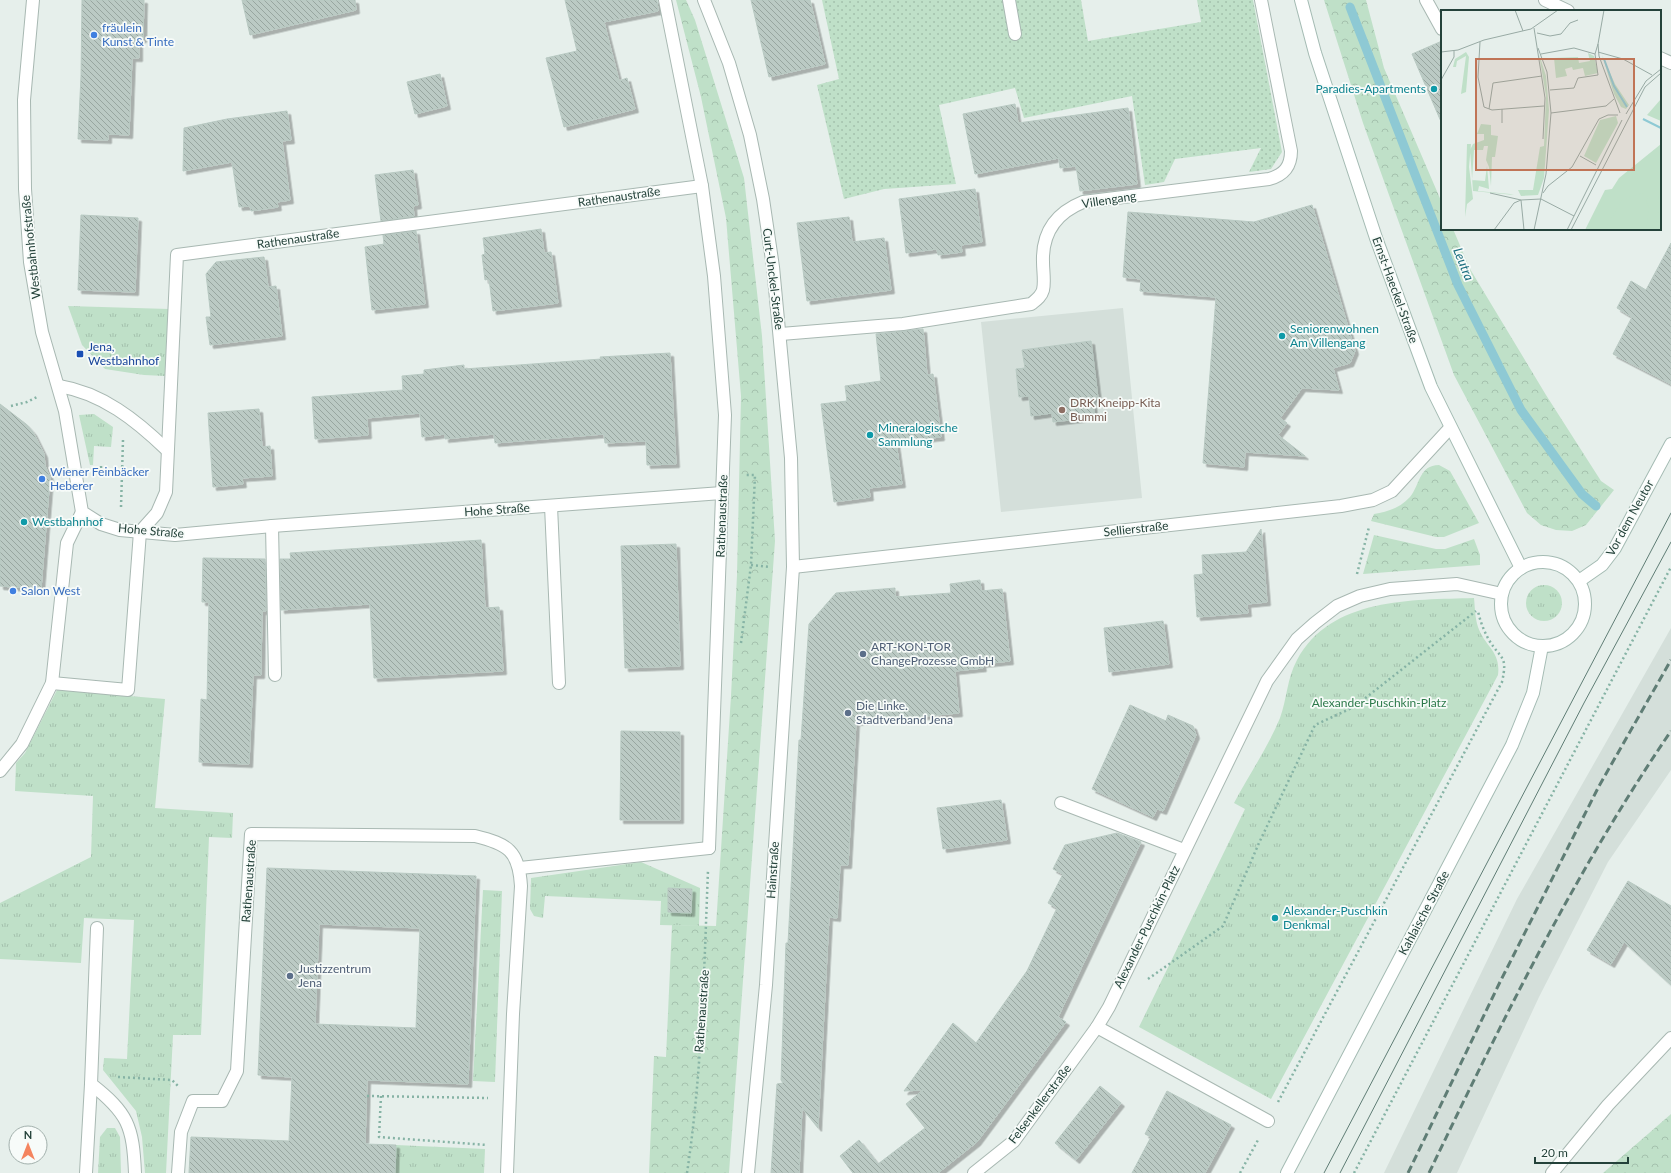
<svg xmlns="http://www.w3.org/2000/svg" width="1671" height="1173" font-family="Lato,sans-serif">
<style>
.built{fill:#d4dfda}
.grass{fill:url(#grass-tufts)}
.forest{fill:url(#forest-crowns)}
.garden{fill:url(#garden-dots)}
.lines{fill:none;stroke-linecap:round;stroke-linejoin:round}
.stream{stroke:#8ec9d4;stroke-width:9}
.building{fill:url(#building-back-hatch);stroke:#b8c9c2;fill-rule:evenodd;filter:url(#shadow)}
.service-casing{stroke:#a8b8b2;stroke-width:14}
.minor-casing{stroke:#a8b8b2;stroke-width:14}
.secondary-casing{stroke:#a4bbb3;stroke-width:14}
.path{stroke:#86b3a5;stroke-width:2.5;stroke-dasharray:2 3;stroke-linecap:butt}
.service{stroke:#fff;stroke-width:12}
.minor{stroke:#fff;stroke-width:12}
.secondary{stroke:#fff;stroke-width:12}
.tram{stroke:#5f7d75;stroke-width:1}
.rail{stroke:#5f7d75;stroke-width:3;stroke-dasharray:8 4;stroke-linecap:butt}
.shop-dot{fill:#3f7fe0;stroke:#f7fbf9;stroke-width:1.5}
.culture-dot{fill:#0f9aa8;stroke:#f7fbf9;stroke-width:1.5}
.transit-dot{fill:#1a4fb4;stroke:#f7fbf9;stroke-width:1.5}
.education-dot{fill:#8d6e63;stroke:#f7fbf9;stroke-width:1.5}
.service-dot{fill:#5c6f8a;stroke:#f7fbf9;stroke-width:1.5}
.labels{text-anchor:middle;stroke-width:3.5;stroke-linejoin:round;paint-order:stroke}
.shop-label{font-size:12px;fill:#366cbe;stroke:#f7fbf9;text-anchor:start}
.culture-label{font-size:12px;fill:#0d838f;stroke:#f7fbf9;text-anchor:start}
.street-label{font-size:12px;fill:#24423a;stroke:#f7fbf9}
.transit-label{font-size:12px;fill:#164399;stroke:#f7fbf9;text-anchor:start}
.education-label{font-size:12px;fill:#785e54;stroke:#f7fbf9;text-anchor:start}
.service-label{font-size:12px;fill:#4e5e75;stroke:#f7fbf9;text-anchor:start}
.park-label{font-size:12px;fill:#2d7a4b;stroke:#f7fbf9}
.water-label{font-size:13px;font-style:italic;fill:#1c6f80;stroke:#f7fbf9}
.inset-river{fill:none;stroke:#8ec9d4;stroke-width:2}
.inset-road{fill:none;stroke:#98aaa4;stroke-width:1}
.view{fill:#c07456;fill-opacity:0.15;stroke:#c07456;stroke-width:2}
.inset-edge{fill:none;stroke:#24423a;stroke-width:2}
</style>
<defs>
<pattern id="grass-tufts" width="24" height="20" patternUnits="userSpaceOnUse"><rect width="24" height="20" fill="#bfe0c8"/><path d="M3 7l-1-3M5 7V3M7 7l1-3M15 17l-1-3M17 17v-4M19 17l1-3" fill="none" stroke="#a4c1ad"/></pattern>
<pattern id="forest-crowns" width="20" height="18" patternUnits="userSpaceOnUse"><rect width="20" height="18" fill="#bfe0c8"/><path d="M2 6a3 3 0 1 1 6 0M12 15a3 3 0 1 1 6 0" fill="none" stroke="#a4c1ad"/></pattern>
<pattern id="garden-dots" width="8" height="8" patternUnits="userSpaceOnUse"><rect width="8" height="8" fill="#bfe0c8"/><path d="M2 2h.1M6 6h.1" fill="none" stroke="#a4c1ad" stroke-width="1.8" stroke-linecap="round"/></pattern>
<pattern id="building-back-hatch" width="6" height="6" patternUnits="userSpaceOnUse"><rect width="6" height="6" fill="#bbcac4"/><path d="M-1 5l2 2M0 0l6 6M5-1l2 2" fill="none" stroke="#98a6a0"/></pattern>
<filter id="shadow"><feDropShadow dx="3.5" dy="3.5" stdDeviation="0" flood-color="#0004"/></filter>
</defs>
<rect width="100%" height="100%" fill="#e6efeb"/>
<!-- built -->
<g class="built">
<path d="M1123 308 1142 498 1001 512 981 322Z"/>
<path d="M1671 628V770L1608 862 1539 997 1457 1173H1384L1517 899Z"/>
</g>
<!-- grass -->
<g class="grass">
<path d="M68 306 169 309 165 376 144 375 105 369 82 345Z"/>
<path d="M94 414 113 427 111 447 94 446 93 465H90L79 415Z"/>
<circle cx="1544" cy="603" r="18"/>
<path d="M1474 598C1475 608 1475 618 1478 627 1485 647 1501 651 1498 675L1271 1099 1139 1027 1245 809 1234 803C1249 775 1268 747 1280 718 1287 699 1287 678 1297 660 1331 597 1412 600 1474 598Z"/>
<path d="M57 690 165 699 155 808 233 813 232 838 209 837 201 1035H173L166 1173H145L142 1137 136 1111 103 1070 104 1058 127 1059 134 920 84 918 81 963 0 959V903L91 857 93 796 15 791 16 763 25 753Z"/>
<path d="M641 862 700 888 699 926 660 925 661 901 545 896 543 918 534 916 530 909 531 878Z"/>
<path d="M483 890 502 891 495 1082 473 1081Z"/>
<path d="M107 1128H115L120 1137 121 1173H98L100 1137Z"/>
<path d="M396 1145 485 1149 484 1173H395Z"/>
</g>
<!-- forest -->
<g class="forest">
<path d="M676 0H686L695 20 744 178 762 336 775 541 729 1173H649L654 1056 666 1057 672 925 716 926 731 696 737 575 741 396 726 218 701 97Z"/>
<path d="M1324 0H1366L1384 68 1442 203V229H1453L1470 269 1546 395 1601 481 1614 490 1586 525 1572 531 1556 530 1541 525 1527 513 1454 375 1363 123Z"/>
<path d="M1439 465 1450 471 1479 523 1444 537H1436L1371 521 1374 514C1387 512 1400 508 1410 497 1420 485 1419 465 1439 465Z"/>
<path d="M1374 535 1436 549H1445L1474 539 1480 555V565L1363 574Z"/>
<path d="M1671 1114V1173H1603Z"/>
</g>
<!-- garden -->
<path class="garden" d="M822 0H1081L1088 41 1201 22 1197 0H1253L1282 152 1271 169 1249 172 1261 148 1175 159 1164 182 1145 185 1132 96 1024 118 1015 88 939 105 956 184 884 189 844 199 817 85 839 79Z"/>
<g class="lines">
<!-- stream -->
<path class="stream" d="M1350 7 1458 285 1521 410 1582 494 1596 506"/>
</g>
<!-- building -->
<g class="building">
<path d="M82 0H144L143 39H139V58H132L129 135 108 134V140L78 139 81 76Z"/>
<path d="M242 0H355L356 10 250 35Z"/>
<path d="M565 0H657L658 11 604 22 619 81 627 78 635 109 564 127 546 58 577 51Z"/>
<path d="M751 0H810L825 64 769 77Z"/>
<path d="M1442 41V124L1412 54Z"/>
<path d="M440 74 447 106 415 114 407 82Z"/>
<path d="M1015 104 1018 123 1128 108 1137 184 1080 191 1076 166 1060 168 1059 158 975 174 963 114Z"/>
<path d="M287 111 291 140 282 141 290 200 277 202 278 207 251 211 250 206 239 207 232 162 183 171 184 128 227 119Z"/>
<path d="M413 170 418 205 413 206 414 216 381 221 375 175Z"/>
<path d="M975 189 982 242 961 245 962 252 938 255 937 249 906 253 899 199Z"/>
<path d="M1312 205 1355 351 1350 363 1333 368 1339 390 1302 388 1280 418 1287 423 1278 435 1305 456 1245 452 1244 467 1203 463 1216 297 1140 291 1141 279 1123 277 1128 212 1254 222Z"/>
<path d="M81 215 138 218 135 292 78 290Z"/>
<path d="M849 217 852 242 884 238 891 290 807 301 797 223Z"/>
<path d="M541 229 544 253 551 252 558 303 493 311 489 279 485 280 482 255 485 254 483 238Z"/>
<path d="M416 231 425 304 372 310 365 247 384 244 383 235Z"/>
<path d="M1671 243V384L1613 354 1632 317 1617 308 1631 281 1646 290Z"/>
<path d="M264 257 268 287 276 286 282 336 210 345 206 317H211L206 274 216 262Z"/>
<path d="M923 329 927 375 933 374 941 437 896 442 902 484 869 488 870 497 834 502 821 404 847 401 845 386 881 381 876 334Z"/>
<path d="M1091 341 1098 398 1092 399 1095 417 1053 422 1052 413 1031 416 1029 396 1019 397 1016 369 1025 368 1022 350Z"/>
<path d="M670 353 676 464 647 465 646 441 605 443 604 434 495 443 494 434 445 439V434L422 437 420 413 367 418 368 435 315 439 312 397 403 390 402 376 424 374V370L464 365V369L601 359 600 357Z"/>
<path d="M0 404 26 424 33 432 44 454 45 466 50 477 41 589 0 586Z"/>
<path d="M259 409 262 447 270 446 272 476 242 478 243 484 213 487 208 413Z"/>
<path d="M1261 529 1267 602 1247 604 1248 613 1197 617 1194 575 1203 574 1202 555 1246 552Z"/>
<path d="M481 540 485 608 499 607 503 671 374 678 370 604 281 610 280 559H291L290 553Z"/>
<path d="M676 544 680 666 625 668 621 546Z"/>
<path d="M203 558 265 559 266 611H262L261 675H253L249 764 199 762 201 699 207 700 209 602H202Z"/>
<path d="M980 580 981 591 1002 589 1010 661 982 664 983 668 955 671 959 713 856 722 848 865H840L837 918 829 917 818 1128 802 1108 799 1173H771L777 1084 783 1083 781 1080 786 943H788L799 740H801L809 624 836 593 895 588V597L951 593 950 584Z"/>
<path d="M1163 621 1169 664 1109 672 1104 628Z"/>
<path d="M1130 705 1166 721 1168 715 1193 726 1196 735 1163 811 1157 809 1153 817 1092 789Z"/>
<path d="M621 731 680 732V820H620Z"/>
<path d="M1001 800 1007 840 943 849 937 808Z"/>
<path d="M1117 833 1141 842 1058 1017 1066 1022 977 1142 938 1173H853L840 1156 859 1140 878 1164 925 1128 906 1104 923 1090 904 1091 953 1023 976 1043 1027 971 1057 908 1048 903 1063 874 1053 869 1065 845Z"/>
<path d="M267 868 476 876 468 1084 367 1080 365 1144 396 1145 395 1173H189L191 1137 289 1141 292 1077 258 1075ZM319 924 420 928 416 1028 315 1024Z"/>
<path d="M1628 881 1671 906V985L1624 942 1611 964 1587 950Z"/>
<path d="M668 888 692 889 691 913 668 912Z"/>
<path d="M1100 1086 1121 1103 1076 1160 1055 1143Z"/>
<path d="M1167 1091 1231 1125 1205 1173H1132L1151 1137 1145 1134Z"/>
</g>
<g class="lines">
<!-- service casing -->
<g class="service-casing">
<g id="service">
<path d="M1009 0 1015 34"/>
<path d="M1426 0 1442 29"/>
<path d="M59 386C102 393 136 420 167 450"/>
<path d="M551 506 559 683"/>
<path d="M52 683 128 690 140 532"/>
<path d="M0 771 22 744 52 683 67 543 82 512"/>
<path d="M1061 803 1184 850"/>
<path d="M520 868 709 848"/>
<path d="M97 928 91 1084C128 1113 133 1126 135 1173"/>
<path d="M86 1173 91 1084"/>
<path d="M178 1173 181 1132 193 1101H222L237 1071 251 834 475 836C508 844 519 851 521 886L513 1014 507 1173"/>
<path d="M1552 1173 1608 1105 1671 1038"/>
</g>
</g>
<!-- minor casing -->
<g class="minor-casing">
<g id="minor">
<path d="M33 0 24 100 25 189 30 262 42 332 65 411 82 512 101 524 120 530 175 535 272 526 722 493"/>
<path d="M665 0 702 186 714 276 725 415 709 848"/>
<path d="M704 0 729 63 750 135 763 199 773 267 791 458 793 567 766 985 748 1173"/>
<path d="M1545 0 1568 11"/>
<path d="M1660 58 1671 63"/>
<path d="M781 334 903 324 1031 304C1036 300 1041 297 1043 290 1045 282 1043 271 1043 262 1042 233 1056 213 1083 202L1269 179C1284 175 1291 167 1291 151L1261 0"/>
<path d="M272 526 275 675"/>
<path d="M140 532 157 513 166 492 177 255 702 186"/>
<path d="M793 567 1341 506 1373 500 1392 491 1450 428"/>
<path d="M1097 1027 1268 1121"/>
<path d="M974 1173 1014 1141 1097 1027 1109 1007 1267 681 1297 639 1315 623 1337 606 1360 596 1390 589 1457 584 1502 594"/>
</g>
</g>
<!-- secondary casing -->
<g class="secondary-casing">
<g id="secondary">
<path d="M1301 0 1315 53 1376 238 1431 387 1521 568"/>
<circle cx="1543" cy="604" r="42"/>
<path d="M1579 581 1602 565 1615 548 1671 444"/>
<path d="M1287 1173 1512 745 1533 693 1542 646"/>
</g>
</g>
<!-- path -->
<g class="path">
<path d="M11 406 27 402 37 397"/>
<path d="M101 466V472"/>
<path d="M99 472 122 473"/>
<path d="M121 507 123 440"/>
<path d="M751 565 770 567"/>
<path d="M1357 574 1369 527"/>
<path d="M741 643 751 565 755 475H745"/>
<path d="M1148 979 1223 926 1259 843 1315 725 1354 707 1476 611"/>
<path d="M118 1077 172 1080 178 1086"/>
<path d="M367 1096 488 1098"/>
<path d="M381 1096 379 1137 487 1145"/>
<path d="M1278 1102 1502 682C1508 655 1501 660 1489 640 1484 631 1480 621 1478 611"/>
<path d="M687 1173C702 1073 704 971 708 870"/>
<path d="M1240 1173 1258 1140"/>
<path d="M1354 1173 1671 567"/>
</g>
<!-- service -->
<use href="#service" class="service"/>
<!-- minor -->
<use href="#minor" class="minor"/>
<!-- secondary -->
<use href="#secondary" class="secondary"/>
<!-- tram -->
<g class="tram">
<path d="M1324 1173 1671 513"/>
<path d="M1340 1173 1584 703 1671 542"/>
</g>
<!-- rail -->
<g class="rail">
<path d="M1408 1173 1500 982 1599 786 1671 660"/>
<path d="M1429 1173C1502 1021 1576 870 1671 731"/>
</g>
</g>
<!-- markers -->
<g class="shop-dot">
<circle cx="94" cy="35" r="4"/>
<circle cx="42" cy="479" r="4"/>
<circle cx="13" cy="591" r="4"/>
</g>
<g class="culture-dot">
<circle cx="1434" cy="89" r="4"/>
<circle cx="1282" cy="336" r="4"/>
<circle cx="870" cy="435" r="4"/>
<circle cx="24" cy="522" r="4"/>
<circle cx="1275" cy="918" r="4"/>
</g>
<rect class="transit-dot" x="76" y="350" width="8" height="8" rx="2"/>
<circle class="education-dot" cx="1062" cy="410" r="4"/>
<g class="service-dot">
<circle cx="863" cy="654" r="4"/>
<circle cx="848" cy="713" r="4"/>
<circle cx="290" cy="976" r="4"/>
</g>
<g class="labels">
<!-- shop labels -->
<g class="shop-label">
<text x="102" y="32">fräulein<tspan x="102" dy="14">Kunst &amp; Tinte</tspan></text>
<text x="50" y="476">Wiener Feinbäcker<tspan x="50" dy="14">Heberer</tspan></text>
<text x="21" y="595">Salon West</text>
</g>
<!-- culture labels -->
<g class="culture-label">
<text x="1426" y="93" text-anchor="end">Paradies-Apartments</text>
<text x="1290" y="333">Seniorenwohnen<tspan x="1290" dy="14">Am Villengang</tspan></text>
<text x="878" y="432">Mineralogische<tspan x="878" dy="14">Sammlung</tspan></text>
<text x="32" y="526">Westbahnhof</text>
<text x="1283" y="915">Alexander-Puschkin<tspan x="1283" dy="14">Denkmal</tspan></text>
</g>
<!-- street labels -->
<g class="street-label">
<text transform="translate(619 197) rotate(-8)" y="4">Rathenaustraße</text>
<text transform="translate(1109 200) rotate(-9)" y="4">Villengang</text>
<text transform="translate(298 239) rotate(-8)" y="4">Rathenaustraße</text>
<text transform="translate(31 247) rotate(-96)" y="4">Westbahnhofstraße</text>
<text transform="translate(773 279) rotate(83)" y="4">Curt-Unckel-Straße</text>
<text transform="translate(1395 290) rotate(70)" y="4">Ernst-Haeckel-Straße</text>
<text transform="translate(497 510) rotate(-4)" y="4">Hohe Straße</text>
<text transform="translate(722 516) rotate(-88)" y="4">Rathenaustraße</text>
<text transform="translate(1630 518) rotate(-61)" y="4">Vor dem Neutor</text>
<text transform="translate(1136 529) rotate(-6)" y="4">Sellierstraße</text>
<text transform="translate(151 531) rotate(5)" y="4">Hohe Straße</text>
<text transform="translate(773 870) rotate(-86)" y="4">Hainstraße</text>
<text transform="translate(249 881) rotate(-86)" y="4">Rathenaustraße</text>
<text transform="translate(1424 913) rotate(-62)" y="4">Kahlaische Straße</text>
<text transform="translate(1147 927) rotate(-64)" y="4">Alexander-Puschkin-Platz</text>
<text transform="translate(702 1011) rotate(-86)" y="4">Rathenaustraße</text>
<text transform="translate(1040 1104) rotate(-53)" y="4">Felsenkellerstraße</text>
</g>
<!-- transit labels -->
<g class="transit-label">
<text x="88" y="351">Jena,<tspan x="88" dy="14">Westbahnhof</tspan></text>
</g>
<!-- education labels -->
<g class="education-label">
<text x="1070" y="407">DRK Kneipp-Kita<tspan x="1070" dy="14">Bummi</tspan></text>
</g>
<!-- service labels -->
<g class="service-label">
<text x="871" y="651">ART-KON-TOR<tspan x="871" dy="14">ChangeProzesse GmbH</tspan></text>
<text x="856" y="710">Die Linke.<tspan x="856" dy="14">Stadtverband Jena</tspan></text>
<text x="298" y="973">Justizzentrum<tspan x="298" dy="14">Jena</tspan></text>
</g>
<!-- park labels -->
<g class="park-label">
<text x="1379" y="707">Alexander-Puschkin-Platz</text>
</g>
<!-- water labels -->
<g class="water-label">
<text transform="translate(1464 264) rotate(68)" y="5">Leutra</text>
</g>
</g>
<!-- overview -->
<g transform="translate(1441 10)">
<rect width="220" height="220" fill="#e6efeb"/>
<path d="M25 42 28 47 25 82 20 84 25 46 16 51 15 57H12L14 49ZM220 89V111L206 105ZM175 106 177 113 155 153 143 146 159 110ZM40 114 50 115V125L57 126 54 147H51L50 176 48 157 45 150 47 136H43L42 140H33L31 170 44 171 46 156 48 179 38 176 37 181 69 184 73 185 32 181 29 140 32 134 43 130V124H36ZM26 134H30L28 157 32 189 26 194 24 207ZM220 145V220H156L171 190Z" fill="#bfe0c8"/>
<path d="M98 44 105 66 108 100 103 168 97 185 80 186 77 180H92L99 137 103 136 105 86ZM161 45 174 74 188 95 185 99 180 97 173 84ZM220 134V175L217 189 220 193 214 220H205L208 198 205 191 207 187 202 183 182 189 163 220H144L164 180 171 179 178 168Z" fill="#bfe0c8"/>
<path d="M147 43 153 46 157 63 144 66 142 58 132 60 131 57 124 59 126 66 115 68 113 48 137 47 138 53 149 51Z" fill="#bfe0c8"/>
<path class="inset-river" d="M163 49 173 76 186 97M202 109 220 118"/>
<path class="inset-road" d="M74 0 82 21M163 0 157 34 158 46 179 103M93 18 104 88 102 129M96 23 109 26 120 24 129 13 137 10M39 32 37 67 43 97 51 100 103 96M0 42 17 40 43 30 90 19 117 0M157 42 182 49 211 65M100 44 133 38 154 44M0 70 13 47V41M109 80 133 78 137 68 157 65 154 44 157 34M48 99 52 73 101 66M61 99V113M110 103 165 96 173 89M185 104 205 71 220 59M139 146 155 155M49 183 80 190 83 220M102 183 107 176 131 157 158 109 167 105H177M53 220 73 193 80 190 100 189 133 206M93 220 105 164 110 103 106 62 97 38M126 220 181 110M130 220 204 77 220 63"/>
<path class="view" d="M35 49H193V160H35Z"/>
<rect width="220" height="220" class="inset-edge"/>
</g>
<!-- north arrow -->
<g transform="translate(28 1145)"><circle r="19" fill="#f7fbf9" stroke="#a3b1ad"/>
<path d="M0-3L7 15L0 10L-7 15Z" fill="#f4845f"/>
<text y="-6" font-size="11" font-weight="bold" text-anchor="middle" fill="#24423a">N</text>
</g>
<!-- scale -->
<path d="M1535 1157v6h93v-6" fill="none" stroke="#24423a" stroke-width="2"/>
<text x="1541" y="1157" font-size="12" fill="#24423a" stroke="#f7fbf9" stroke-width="3" paint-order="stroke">20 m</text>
</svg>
